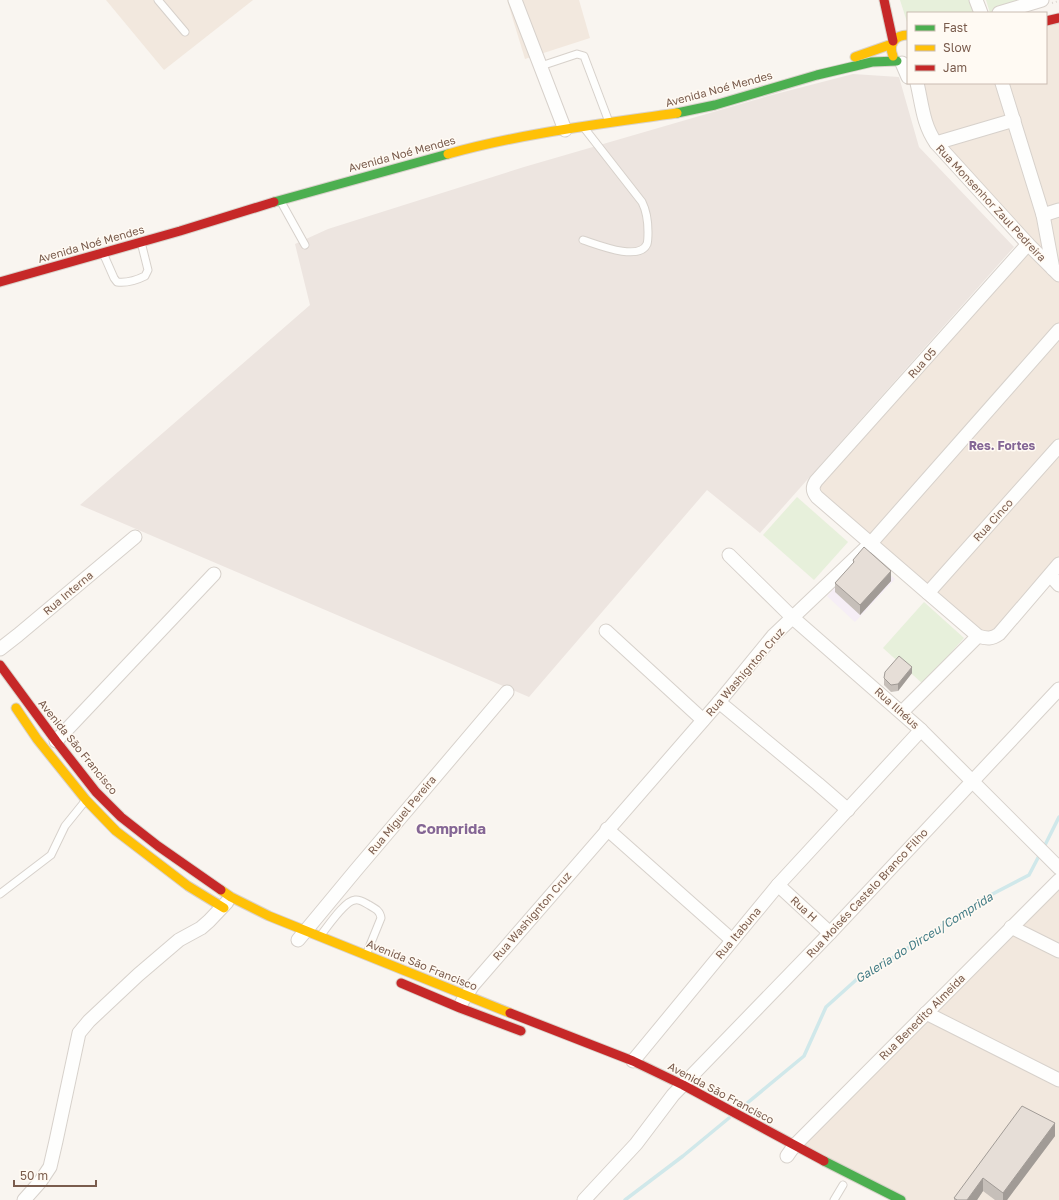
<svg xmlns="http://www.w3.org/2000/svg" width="1059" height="1200" font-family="'Golos Text',sans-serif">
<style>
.residential{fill:#f2e8de}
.industrial{fill:#ede5e0}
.education{fill:#f6eef6}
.green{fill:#e7f0db}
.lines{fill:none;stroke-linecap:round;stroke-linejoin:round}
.stream{stroke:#d0e8ea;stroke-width:3.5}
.lane-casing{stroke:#d7d1cb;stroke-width:9}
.street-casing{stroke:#d7d1cb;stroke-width:15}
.fast-casing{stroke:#d9d2cb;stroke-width:11}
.slow-casing{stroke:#d9d2cb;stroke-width:11}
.jam-casing{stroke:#d9d2cb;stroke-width:11}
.path{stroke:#dcd5d0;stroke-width:2;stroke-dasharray:1 3;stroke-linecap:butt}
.lane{stroke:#fefefd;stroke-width:7}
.street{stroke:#fefefd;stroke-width:13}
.fast{stroke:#4caf50;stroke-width:9}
.slow{stroke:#ffc107;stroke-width:9}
.jam{stroke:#c62828;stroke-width:9}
.wall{fill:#c6bfb9}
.shaded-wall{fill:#a19b96}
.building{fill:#e6ded7;stroke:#a19b96}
.labels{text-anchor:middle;stroke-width:3;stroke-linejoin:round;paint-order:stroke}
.street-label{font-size:11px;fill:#7a5c4d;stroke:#fffaf3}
.neighbourhood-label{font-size:12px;font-weight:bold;fill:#846695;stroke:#fffaf3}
.water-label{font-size:12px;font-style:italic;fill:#437c86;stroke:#fffaf3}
.district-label{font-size:15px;font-weight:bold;fill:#846695;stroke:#fffaf3}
</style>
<rect width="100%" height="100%" fill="#f9f5f0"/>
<!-- residential -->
<g class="residential">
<path d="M106 0H253L164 70Z"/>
<path d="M507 0H579L590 38 525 59Z"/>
<path d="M1059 18V564L999 634 978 636 813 485 1028 244 939 147 917 83H1046V21Z"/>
<path d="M1059 880V1200H901L794 1146Z"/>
</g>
<!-- industrial -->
<path class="industrial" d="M853 74 899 77 919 147 1014 247 760 533 707 490 529 697 80 505 310 305 295 244 328 229 524 167 768 96Z"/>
<!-- education -->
<path class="education" d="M867 553 895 579 855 622 827 596Z"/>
<!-- green -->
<g class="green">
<path d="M900 0H970L974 13H908V25Z"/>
<path d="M986 0H1032L990 13Z"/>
<path d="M797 497 848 542 814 580 763 535Z"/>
<path d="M924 602 964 638 923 684 883 648Z"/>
</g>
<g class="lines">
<!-- stream -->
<g class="stream">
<path d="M1043 849 1059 817"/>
<path d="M740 1109 804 1056 826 1007 856 980 894 957 981 900 1029 875 1040 854"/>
<path d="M625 1200 683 1156 729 1118"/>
</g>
<!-- lane casing -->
<g class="lane-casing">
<g id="lane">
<path d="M158 0 185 32"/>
<path d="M541 66 577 54 584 56 609 122"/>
<path d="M280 200 305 245"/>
<path d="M583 240C596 244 639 262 647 244 648 241 648 235 648 232 648 220 647 212 642 202L585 129"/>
<path d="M103 253 114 278 117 282C126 283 137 280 145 276L148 270 141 242"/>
<path d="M0 894 51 855 65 826 86 800"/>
<path d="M320 936C327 928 344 901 355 900 360 899 365 903 369 905 376 909 380 911 381 918L366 955"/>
<path d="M834 1200 843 1185"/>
</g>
</g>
<!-- street casing -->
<g class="street-casing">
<g id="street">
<path d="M515 0 565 130"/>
<path d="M976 0 981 13"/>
<path d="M999 13 1042 0"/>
<path d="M902 63 908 77"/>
<path d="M917 83C922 104 923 125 936 143L1028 244 1059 275"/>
<path d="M1002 83 1043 215 1053 269"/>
<path d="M936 143 1014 120"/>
<path d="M1043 215 1059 210"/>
<path d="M1028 244 816 481C812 487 812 491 817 497L928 593 978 636C987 639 992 639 999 634L1059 564"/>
<path d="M729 555 793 618 921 730 1059 868"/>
<path d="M1050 575 1059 585"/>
<path d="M928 593 1059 446"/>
<path d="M606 631 703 720"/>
<path d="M0 649 18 635 135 537"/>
<path d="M719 702 818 784 848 810"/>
<path d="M902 712 978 636"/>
<path d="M56 741 214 574"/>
<path d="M607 829 732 940"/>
<path d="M778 885 830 933"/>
<path d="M1011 927 1059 951"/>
<path d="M298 940 356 870 507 692"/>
<path d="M462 1002 473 985 719 702 773 636 871 543 1059 330"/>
<path d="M926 1013 1059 1080"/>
<path d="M633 1061 778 885 921 730"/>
<path d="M787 1156 794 1146 1059 880"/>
<path d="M24 1200 40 1182 50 1167 56 1141 79 1033 89 1021 138 975 179 940 201 928 209 921 227 902"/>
<path d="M584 1200 636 1144 673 1095 830 933 1059 689"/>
</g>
</g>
<!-- fast casing -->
<g class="fast-casing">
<g id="fast">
<path d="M677 113 715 105 817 75 872 62 897 61"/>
<path d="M274 202 448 154"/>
<path d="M824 1161 901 1200"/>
</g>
</g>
<!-- slow casing -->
<g class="slow-casing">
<g id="slow">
<path d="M893 56C888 44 895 35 908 35"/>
<path d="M855 57 892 44"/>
<path d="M448 154C523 133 601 124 677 113"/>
<path d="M16 708 37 739 86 800 116 831 188 886 224 908"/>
<path d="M221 890 231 897 269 916 510 1013"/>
</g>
</g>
<!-- jam casing -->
<g class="jam-casing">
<g id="jam">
<path d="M884 0 893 41"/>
<path d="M1046 21 1059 18"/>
<path d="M0 282 180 231 274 202"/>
<path d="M0 665 56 741 96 792 121 817 158 846 221 890"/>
<path d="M401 983 460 1008 521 1031"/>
<path d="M510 1013 633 1061 683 1085 824 1161"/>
</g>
</g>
<!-- path -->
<path class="path" d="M1052 3 1059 1"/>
<!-- lane -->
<use href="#lane" class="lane"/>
<!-- street -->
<use href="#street" class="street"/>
<!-- fast -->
<use href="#fast" class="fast"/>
<!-- slow -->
<use href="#slow" class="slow"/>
<!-- jam -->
<use href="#jam" class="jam"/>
</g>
<!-- wall -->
<g class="wall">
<path d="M853 560 891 581 860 615 835 592V583L853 564Z"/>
<path d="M912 673 898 691 891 692 884 685V678Z"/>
<path d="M1055 1123V1136L1007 1200H995L983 1191 977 1200H954V1198Z"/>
</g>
<!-- shaded-wall -->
<g class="shaded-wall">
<path d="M891 571V581L860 615V605Z"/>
<path d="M912 667V673L898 691V684Z"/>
<path d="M1055 1123V1136L1007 1200H1003V1193Z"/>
<path d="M983 1178V1191L977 1200H967Z"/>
</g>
<!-- building -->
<g class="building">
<path d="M864 547 891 571 860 605 835 583 854 562 853 560Z"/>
<path d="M899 656 912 667 898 684 891 685 884 678 885 672Z"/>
<path d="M1022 1106 1055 1123 1003 1193 983 1178 967 1200H957L954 1198Z"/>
</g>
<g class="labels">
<!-- street labels -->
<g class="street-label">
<text transform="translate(719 89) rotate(-15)" y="4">Avenida Noé Mendes</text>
<text transform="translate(402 154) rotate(-15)" y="4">Avenida Noé Mendes</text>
<text transform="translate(991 203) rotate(47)" y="4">Rua Monsenhor Zaul Pedreira</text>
<text transform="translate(91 244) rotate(-16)" y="4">Avenida Noé Mendes</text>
<text transform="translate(922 363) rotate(-48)" y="4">Rua 05</text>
<text transform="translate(993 520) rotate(-48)" y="4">Rua Cinco</text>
<text transform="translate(68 593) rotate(-40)" y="4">Rua Interna</text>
<text transform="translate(745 672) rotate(-49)" y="4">Rua Washignton Cruz</text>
<text transform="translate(897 708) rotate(42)" y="4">Rua Ilhéus</text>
<text transform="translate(78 747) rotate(51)" y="4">Avenida São Francisco</text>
<text transform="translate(402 815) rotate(-50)" y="4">Rua Miguel Pereira</text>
<text transform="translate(867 893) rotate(-47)" y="4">Rua Moisés Castelo Branco Filho</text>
<text transform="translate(804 909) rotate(43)" y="4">Rua H</text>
<text transform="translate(532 916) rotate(-49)" y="4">Rua Washignton Cruz</text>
<text transform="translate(738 933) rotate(-50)" y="4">Rua Itabuna</text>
<text transform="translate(422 965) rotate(22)" y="4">Avenida São Francisco</text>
<text transform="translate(922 1017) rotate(-45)" y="4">Rua Benedito Almeida</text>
<text transform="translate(721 1093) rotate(28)" y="4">Avenida São Francisco</text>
</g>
<!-- neighbourhood labels -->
<g class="neighbourhood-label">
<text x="1002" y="450">Res. Fortes</text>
</g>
<!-- water labels -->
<g class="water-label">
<text transform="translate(924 938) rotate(-32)" y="4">Galeria do Dirceu/Comprida</text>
</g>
<!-- district labels -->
<g class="district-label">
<text x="451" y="834">Comprida</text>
</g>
</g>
<!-- legend -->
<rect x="907" y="12" width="140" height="72" fill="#fffaf3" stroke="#cabbb1"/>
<rect x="915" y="25" width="20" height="6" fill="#4caf50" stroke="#cabbb1"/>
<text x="943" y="32" font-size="12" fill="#7a5c4d">Fast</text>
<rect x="915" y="45" width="20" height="6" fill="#ffc107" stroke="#cabbb1"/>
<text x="943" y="52" font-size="12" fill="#7a5c4d">Slow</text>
<rect x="915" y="65" width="20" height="6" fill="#c62828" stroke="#cabbb1"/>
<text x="943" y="72" font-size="12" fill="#7a5c4d">Jam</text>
<!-- scale -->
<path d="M14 1180v6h82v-6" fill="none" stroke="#7a5c4d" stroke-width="2"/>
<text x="20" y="1180" font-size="12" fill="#7a5c4d" stroke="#fffaf3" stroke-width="3" paint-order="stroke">50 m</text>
</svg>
